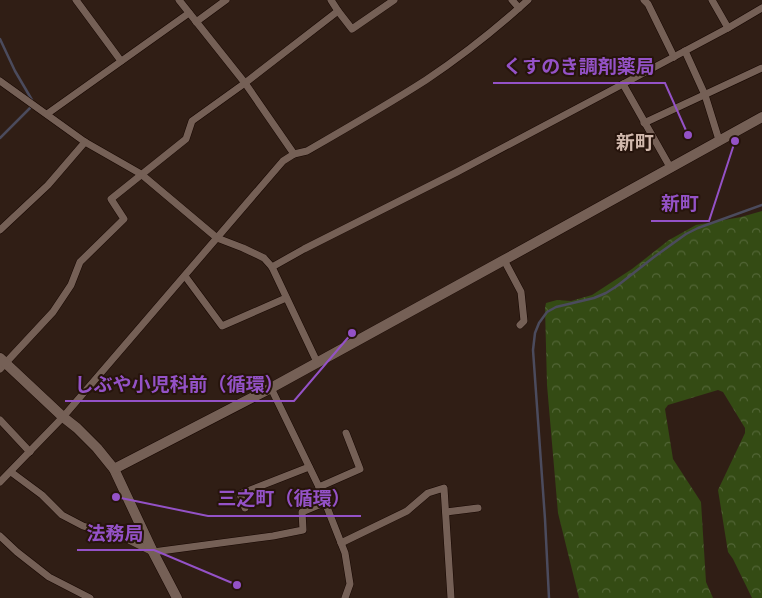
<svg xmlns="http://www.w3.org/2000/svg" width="762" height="598" font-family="'DejaVu Sans','Noto Sans JP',sans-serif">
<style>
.forest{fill:url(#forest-crowns)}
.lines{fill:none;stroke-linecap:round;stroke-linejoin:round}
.stream{stroke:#4b4b5d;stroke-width:2.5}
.street-casing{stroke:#170702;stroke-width:8}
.secondary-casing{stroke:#170702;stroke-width:11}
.street{stroke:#756056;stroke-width:7}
.secondary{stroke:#756056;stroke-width:10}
.labels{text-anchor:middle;stroke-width:4;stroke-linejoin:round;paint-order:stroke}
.neighbourhood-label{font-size:19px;font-weight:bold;fill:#d1b9ad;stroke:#26140c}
.leader{fill:none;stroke:#9452c7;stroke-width:2}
.callout-dot{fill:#9452c7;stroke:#26140c;stroke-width:2}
.callout-label{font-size:19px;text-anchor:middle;font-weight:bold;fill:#9452c7;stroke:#26140c;stroke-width:4;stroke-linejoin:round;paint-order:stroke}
</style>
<defs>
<pattern id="forest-crowns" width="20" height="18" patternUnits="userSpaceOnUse" patternTransform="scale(1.25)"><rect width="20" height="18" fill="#344b14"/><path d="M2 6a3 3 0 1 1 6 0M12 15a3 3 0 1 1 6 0" fill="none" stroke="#526536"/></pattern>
</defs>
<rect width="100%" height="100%" fill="#301e15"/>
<!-- forest -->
<path class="forest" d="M762 211V598H752L733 559 728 552 718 490 745 433V428L723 392 718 390 668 405 665 409 673 459 701 502 706 582 713 598H579L558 513 547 385 545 308 546 303 557 300 571 301 592 295 632 269 669 240 696 225 741 217Z"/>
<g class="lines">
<!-- stream -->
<g class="stream">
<path d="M0 39 15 71 32 100"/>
<path d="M0 138 30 108"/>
<path d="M549 598 545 519 533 350 535 333 539 323 547 312 556 307 594 298 606 293 617 286 654 257 686 234 698 228 762 205"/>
</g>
<!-- street casing -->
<g class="street-casing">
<g id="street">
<path d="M76 0 121 61"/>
<path d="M179 0 245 83 294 154"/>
<path d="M512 0 519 8"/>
<path d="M644 0 648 4 674 57"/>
<path d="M712 0 728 28"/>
<path d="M338 11 352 29 394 0"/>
<path d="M196 22 226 0"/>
<path d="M685 51 705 95 719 140"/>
<path d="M0 81 85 142 141 174 217 238 243 248 264 258 272 267 317 362"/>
<path d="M623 84 670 167"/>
<path d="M47 114 189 13"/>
<path d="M644 123 762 68"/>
<path d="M0 230 48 185 85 142"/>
<path d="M504 260 521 292 524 321 520 325"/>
<path d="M272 267 304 249 457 172 623 84 728 28 762 8"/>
<path d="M185 276 222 326 286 298"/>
<path d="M0 369 53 312 71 285 80 262 124 219 111 199 186 139 192 121 245 83 338 11 331 0"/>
<path d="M271 388 319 487 345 553 350 584 345 598"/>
<path d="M0 420 30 452"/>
<path d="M11 472 42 495 62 515 83 526 127 539 153 552 273 536 303 530 302 512 326 502"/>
<path d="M0 482 63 417 283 161 294 154 307 151C347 128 387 105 426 80 462 56 496 29 528 0"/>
<path d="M319 487 360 469 346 433"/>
<path d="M245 508 240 494 309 467"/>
<path d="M446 512 478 508"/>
<path d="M0 536 17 552 49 577 90 598"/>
<path d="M341 543 407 511 428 493 444 488 451 598"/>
</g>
</g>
<!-- secondary casing -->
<g class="secondary-casing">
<g id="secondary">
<path d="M0 358 63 417 77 428 97 448 114 469 153 552 177 598"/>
<path d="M114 469 271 388 504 260 762 117"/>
</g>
</g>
<!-- street -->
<use href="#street" class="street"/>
<!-- secondary -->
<use href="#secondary" class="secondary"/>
</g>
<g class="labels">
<!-- neighbourhood labels -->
<g class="neighbourhood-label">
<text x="635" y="149">新町</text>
</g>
</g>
<!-- callouts -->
<path class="leader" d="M688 135L665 83H493M735 141L709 221H651M352 333L294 401H65M116 497L208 516H361M237 585L154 550H77"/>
<g class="callout-dot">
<circle cx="688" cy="135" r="5"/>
<circle cx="735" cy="141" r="5"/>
<circle cx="352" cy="333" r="5"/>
<circle cx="116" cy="497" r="5"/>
<circle cx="237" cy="585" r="5"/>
</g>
<g class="callout-label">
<text x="579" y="73">くすのき調剤薬局</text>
<text x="680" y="210">新町</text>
<text x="179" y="391">しぶや小児科前（循環）</text>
<text x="284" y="505">三之町（循環）</text>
<text x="115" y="540">法務局</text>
</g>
</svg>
